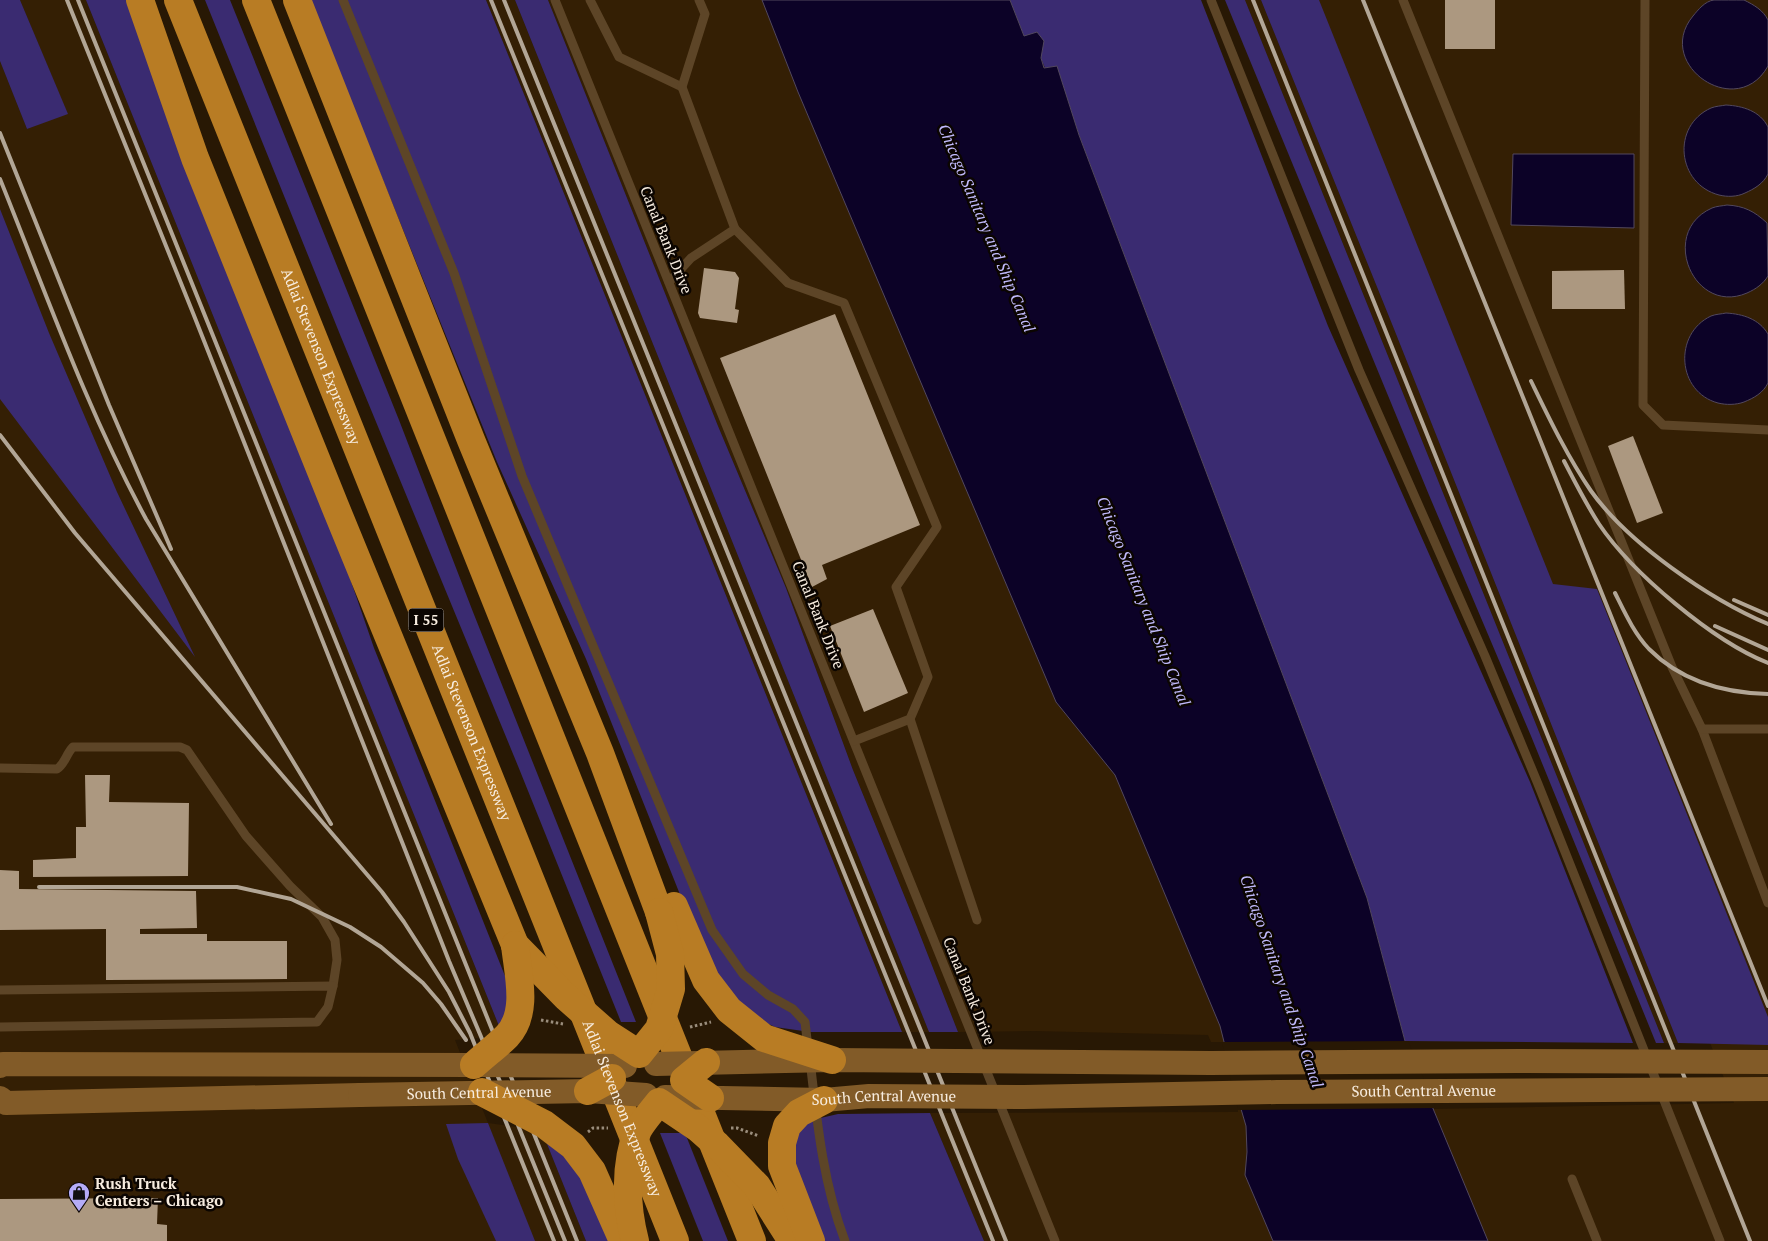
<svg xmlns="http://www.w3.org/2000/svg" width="1768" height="1241" font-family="'PT Serif',serif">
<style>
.built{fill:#341f04}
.green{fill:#3a2b71}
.water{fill:#0c0227;stroke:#52485e}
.pier{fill:#281804}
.building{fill:#ac9880}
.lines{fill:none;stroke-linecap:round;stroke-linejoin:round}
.path{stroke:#9a8d7c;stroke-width:3;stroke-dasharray:2.5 2.5;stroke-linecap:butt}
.service{stroke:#5d4527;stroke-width:9}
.secondary{stroke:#825b28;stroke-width:24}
.motorway{stroke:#b87c24;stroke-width:28}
.rail{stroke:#b2a696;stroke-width:4}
.secondary-bridge{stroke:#825b28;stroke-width:24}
.motorway-bridge{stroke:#b87c24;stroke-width:28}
.labels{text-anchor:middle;stroke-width:5;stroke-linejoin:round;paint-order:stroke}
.shield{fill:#0b0501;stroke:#b0a79c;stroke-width:1}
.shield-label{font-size:14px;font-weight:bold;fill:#f7ecdf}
.street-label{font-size:15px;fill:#f7ecdf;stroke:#0b0501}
.poi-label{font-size:15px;font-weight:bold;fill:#f7ecdf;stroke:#0b0501;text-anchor:start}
.water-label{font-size:16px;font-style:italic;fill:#c0b9fa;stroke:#0b0501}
</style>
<rect width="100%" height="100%" fill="#281804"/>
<!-- built -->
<g class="built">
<path d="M20 0H86L499 1026 486 1036 477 1038 455 1040 488 1123 517 1127 531 1131 545 1139 586 1241H0V61L27 129 67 113Z"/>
<path d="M486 0H515L929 1032H902Z"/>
<path d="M548 0H762L798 92 1056 702 1115 775 1220 1026 1224 1042H1211L1208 1035 1034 1031 958 1032 917 927 853 770 786 588 718 426Z"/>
<path d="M1245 0H1261L1394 329 1678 1043H1664Z"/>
<path d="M1294 0H1768V1241H1488L1433 1109 1734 1103Z"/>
<path d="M1238 1109H1241L1246 1126 1247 1152 1245 1175 1273 1241H984L930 1113 1238 1112Z"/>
</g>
<!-- green -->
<g class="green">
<path d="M0 0H20L68 114 27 129 0 61Z"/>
<path d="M86 0H128L315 477 374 648 509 986 507 1012 499 1026Z"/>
<path d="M205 0H230L399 420 473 612 636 1022H621L518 766 341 337Z"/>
<path d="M310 0H486L902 1032H810L775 1027 762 1021 748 1012 719 982 683 902 586 659 497 462Z"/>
<path d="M515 0H548L718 426 786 588 853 770 917 927 958 1032H929Z"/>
<path d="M1010 0H1201L1328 326 1530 782 1633 1043 1405 1041 1367 898 1079 135 1057 67 1045 68 1041 58 1024 36Z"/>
<path d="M1225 0H1245L1664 1043H1656L1531 736 1429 495Z"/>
<path d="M1261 0H1319L1553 584 1597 589 1768 1017V1045L1678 1043 1394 329Z"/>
<path d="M0 209 49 333 117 492 195 657 0 399Z"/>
<path d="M930 1113 984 1241H820L791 1150 799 1131 812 1120 838 1114Z"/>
<path d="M488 1123 535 1241H496L458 1159 446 1124Z"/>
<path d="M660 1133H682L687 1138 728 1241H703Z"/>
<path d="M545 1139 579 1170 612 1241H586Z"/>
</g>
<!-- water -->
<g class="water">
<path d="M762 0H1010L1024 36 1037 32 1044 41 1041 58 1044 68 1057 66 1079 135 1367 898 1405 1041 1488 1241H1273L1245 1175 1247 1152 1246 1126 1241 1109 1220 1026 1115 775 1056 702 798 92Z"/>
<path d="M1744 0C1754 5 1763 10 1768 20V66C1737 122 1653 64 1693 16 1698 10 1705 1 1714 0 1723 0 1734 0 1744 0Z"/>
<path d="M1726 105C1743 106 1760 111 1768 127V174C1763 184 1754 189 1745 193 1737 197 1727 197 1719 195 1677 184 1671 126 1711 108 1716 106 1721 106 1726 105Z"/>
<path d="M1513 154H1634V228L1511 225Z"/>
<path d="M1727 205C1744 206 1754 211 1767 223L1768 276C1763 284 1756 289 1747 293 1694 316 1658 232 1712 208 1717 206 1722 206 1727 205Z"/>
<path d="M1726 313C1743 314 1759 319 1768 334V383C1763 393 1754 398 1744 402 1736 405 1726 405 1718 403 1677 392 1673 334 1711 316 1716 314 1722 314 1726 313Z"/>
</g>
<!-- pier -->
<path class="pier" d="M1408 1041 1436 1108 1238 1110 1222 1042Z"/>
<!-- building -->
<g class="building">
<rect x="1445" y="0" width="50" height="49"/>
<path d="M704 268 735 272 739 278 735 309 739 310 737 323 700 318 698 313Z"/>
<path d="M1624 270 1625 309H1552V271Z"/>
<path d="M835 314 920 525 822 565 827 579 812 587 720 358Z"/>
<path d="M1633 436 1663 513 1637 523 1608 446Z"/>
<path d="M873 609 908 693 864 712 830 626Z"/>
<path d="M85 775H110L109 802 189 803 188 876 33 877V860L76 858V827H86Z"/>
<path d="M0 870 19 871V889L196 891 197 928 140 929V934H207V941H287V979L106 980V929L0 930Z"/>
<path d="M158 1198 157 1224 167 1225V1241H0V1199Z"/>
</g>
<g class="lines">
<!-- path -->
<g class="path">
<path d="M541 1020 563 1024"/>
<path d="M690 1027 711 1022"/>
<path d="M731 1128H737L759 1136"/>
<path d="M588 1132 593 1128H608"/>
</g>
<!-- service -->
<g class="service">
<path d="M343 0 454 273 522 476 712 930 743 974 768 995 793 1009 805 1022 808 1048"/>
<path d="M555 0 1055 1241"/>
<path d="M590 0 619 57 682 87"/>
<path d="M1211 0 1359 370 1485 656 1538 784 1720 1241"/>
<path d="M1403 0 1672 667 1702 729 1768 903"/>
<path d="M1645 0 1643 405 1663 425 1768 430"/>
<path d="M735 229 788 283 844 303 937 527 896 587 928 677 910 719 854 741"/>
<path d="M669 282 691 258 735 229 682 87 705 14 699 0"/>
<path d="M910 719 977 920"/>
<path d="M1702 729H1768"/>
<path d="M0 768 57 769C65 764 66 754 73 747H180L187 750 246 836 290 886 322 917 335 940 337 960 333 986"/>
<path d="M0 990 333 986 328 1007 317 1022 0 1027"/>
<path d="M810 1060C817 1122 823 1183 845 1241"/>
<path d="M1572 1179 1597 1241"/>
</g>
<!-- secondary -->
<g class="secondary">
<path d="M0 1066 3 1064 474 1065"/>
<path d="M0 1098 6 1103 360 1095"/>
</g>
<!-- motorway -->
<g class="motorway">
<path d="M140 0 195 158 335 506 515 945"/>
<path id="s1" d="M178 0 675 1241"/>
<path d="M256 0 752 1241"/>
<path d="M297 0 471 440 600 753 659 912"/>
</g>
<!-- rail -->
<g class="rail">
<path d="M67 0 193 313 449 961 507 1098 565 1241"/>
<path d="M78 0 577 1241"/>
<path d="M491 0 993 1241"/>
<path d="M504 0 1006 1241"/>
<path d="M1253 0 1750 1241"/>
<path d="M1363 0 1768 1006"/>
<path d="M0 133 109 405 171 549"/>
<path d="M0 179C46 293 87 410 146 519L331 824"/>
<path d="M1531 381C1549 418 1567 456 1591 491 1628 543 1709 599 1768 624"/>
<path d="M0 435 75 533 382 892 404 922 449 992 470 1033 554 1241"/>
<path d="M1564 461C1575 482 1586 504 1599 524 1632 573 1713 641 1768 663"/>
<path d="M1615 593C1625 613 1634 633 1649 649 1681 681 1724 693 1768 694"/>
<path d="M1734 600 1768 615"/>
<path d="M1715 626 1768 650"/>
<path d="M39 887H237L291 899 350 927 381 947 423 983 441 1004 466 1040"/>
</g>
<!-- secondary-bridge -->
<g class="secondary-bridge">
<path d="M656 1064 832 1060 1211 1063 1517 1061 1768 1062"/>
<path d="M474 1065 625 1066"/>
<path id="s2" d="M360 1095 588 1091 646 1095"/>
<path id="s3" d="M665 1097 824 1100 869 1096 1024 1097 1277 1092 1768 1089"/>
</g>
<!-- motorway-bridge -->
<g class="motorway-bridge">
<path d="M674 906 706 980 729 1010 764 1038 832 1060"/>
<path d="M515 945 566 997 608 1034 639 1054 659 1029 671 989 670 954 659 912"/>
<path d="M706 1062 684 1080 710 1098"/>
<path d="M474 1065C485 1055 497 1046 507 1036 529 1013 518 974 515 945"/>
<path d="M588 1091 612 1078"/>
<path d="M482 1092 544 1124 573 1146 592 1171 623 1241"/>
<path d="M635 1241C626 1207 624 1164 638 1130 643 1121 652 1111 659 1102L699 1129 717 1145 757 1186 792 1241"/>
<path d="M811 1241 782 1166V1143L787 1126 799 1113 824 1100"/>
</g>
</g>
<!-- icons -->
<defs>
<g id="shop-pin" transform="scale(1.125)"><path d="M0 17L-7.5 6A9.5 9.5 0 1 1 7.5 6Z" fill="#b5acf8" stroke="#0b0501"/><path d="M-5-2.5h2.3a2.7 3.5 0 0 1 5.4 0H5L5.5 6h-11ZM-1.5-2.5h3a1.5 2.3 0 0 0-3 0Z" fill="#111"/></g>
</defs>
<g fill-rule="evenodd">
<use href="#shop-pin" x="79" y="1193"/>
</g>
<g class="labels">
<!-- shield labels -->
<rect class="shield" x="408.5" y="608.5" width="35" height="23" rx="4"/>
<g class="shield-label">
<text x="426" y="625">I 55</text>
</g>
<!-- street labels -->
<g class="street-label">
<text transform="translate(666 240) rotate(68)" y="5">Canal Bank Drive</text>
<text dy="5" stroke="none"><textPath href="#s1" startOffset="384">Adlai Stevenson Expressway</textPath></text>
<text transform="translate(818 615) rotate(68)" y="5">Canal Bank Drive</text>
<text dy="5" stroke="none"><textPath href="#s1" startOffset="789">Adlai Stevenson Expressway</textPath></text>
<text transform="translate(969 991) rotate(68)" y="5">Canal Bank Drive</text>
<text dy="5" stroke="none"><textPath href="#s3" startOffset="759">South Central Avenue</textPath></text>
<text dy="5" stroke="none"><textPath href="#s2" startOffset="119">South Central Avenue</textPath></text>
<text dy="5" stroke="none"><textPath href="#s3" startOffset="219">South Central Avenue</textPath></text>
<text dy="5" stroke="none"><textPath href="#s1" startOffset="1194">Adlai Stevenson Expressway</textPath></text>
</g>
<!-- poi labels -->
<g class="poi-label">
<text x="95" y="1189">Rush Truck<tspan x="95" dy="17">Centers – Chicago</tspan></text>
</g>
<!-- water labels -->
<g class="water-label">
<text transform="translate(987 228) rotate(67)" y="6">Chicago Sanitary and Ship Canal</text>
<text transform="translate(1144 601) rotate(68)" y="6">Chicago Sanitary and Ship Canal</text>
<text transform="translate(1282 981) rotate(71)" y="6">Chicago Sanitary and Ship Canal</text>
</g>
</g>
</svg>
